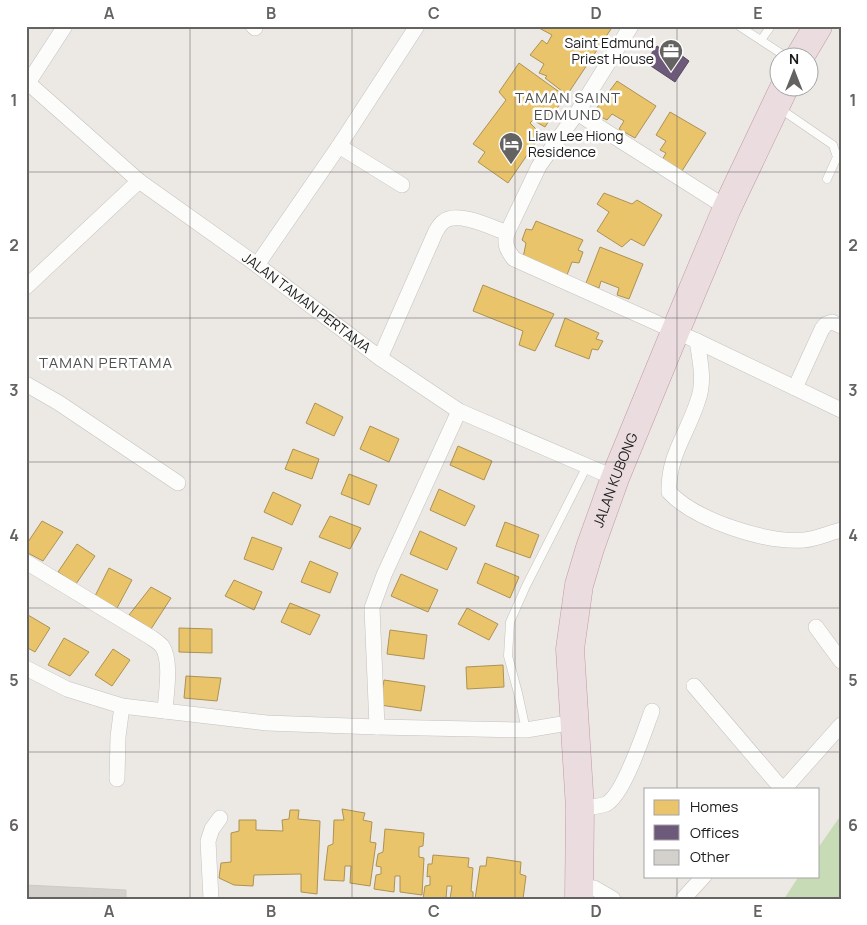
<svg xmlns="http://www.w3.org/2000/svg" width="867" height="925" font-family="Manrope,sans-serif">
<style>
.forest{fill:#c7dcb6}
.homes{fill:#e9c46a;stroke:#ac9253}
.offices{fill:#6d597a;stroke:#55475e}
.building{fill:#d4d0cc;stroke:#cfc9c5}
.lines{fill:none;stroke-linecap:round;stroke-linejoin:round}
.lane-casing{stroke:#c4c2c0;stroke-width:9}
.street-casing{stroke:#c4c2c0;stroke-width:16}
.highway-casing{stroke:#c399a8;stroke-width:29}
.lane{stroke:#fcfcfb;stroke-width:8}
.street{stroke:#fcfcfb;stroke-width:15}
.highway{stroke:#eadcdf;stroke-width:28}
.grid{fill:none;stroke:#656362;stroke-width:1;stroke-opacity:0.55}
.labels{text-anchor:middle;stroke-width:5;stroke-linejoin:round;paint-order:stroke}
.poi-label{font-size:14px;fill:#1c1c1c;stroke:#fff;text-anchor:end}
.street-label{font-size:14px;fill:#1c1c1c;stroke:#fff}
.neighbourhood-label{font-size:15px;letter-spacing:1px;fill:#4f4f4f;stroke:#fff}
.neatline{fill:none;stroke:#656362;stroke-width:2}
.grid-label{font-size:16px;text-anchor:middle;font-weight:bold;fill:#656362}
</style>
<rect width="100%" height="100%" fill="#ece8e4"/>
<!-- forest -->
<path class="forest" d="M841 815V899H784L799 876H818V848Z"/>
<!-- homes -->
<g class="homes">
<path d="M541 26H613L567 95 545 78 547 76 539 73 544 64 530 55 542 40 547 44 552 35 539 28Z"/>
<path d="M519 63 565 96 545 127 533 120 530 123 537 130 534 134 538 139 508 183 478 162 485 152 473 144 506 100 499 92Z"/>
<path d="M617 81 656 106 635 138 619 129 624 121 612 114 607 120 593 113Z"/>
<path d="M670 112 706 133 680 174 661 162 666 153 660 150 666 141 656 135Z"/>
<path d="M604 193 632 204 637 200 662 215 644 246 631 239 622 247 597 231 609 212 597 204Z"/>
<path d="M536 221 583 240 578 250 583 252 579 263 572 262 567 275 523 258 526 243 522 240 526 229 532 230Z"/>
<path d="M600 247 643 264 629 299 617 295 619 288 601 281 599 288 586 283Z"/>
<path d="M483 285 554 314 535 351 519 345 523 331 473 311Z"/>
<path d="M565 318 599 333 596 339 603 341 598 350 592 349 589 359 555 346Z"/>
<path d="M315 403 343 417 334 436 306 423Z"/>
<path d="M370 426 399 439 389 462 360 449Z"/>
<path d="M458 446 492 461 484 480 450 465Z"/>
<path d="M293 449 319 459 312 479 285 469Z"/>
<path d="M349 474 377 485 369 505 341 494Z"/>
<path d="M439 489 475 506 465 526 430 510Z"/>
<path d="M273 492 301 505 292 525 264 512Z"/>
<path d="M330 516 361 528 350 549 319 537Z"/>
<path d="M42 521 63 532 43 561 26 552V545Z"/>
<path d="M505 522 539 535 530 558 496 546Z"/>
<path d="M420 531 457 548 447 570 410 554Z"/>
<path d="M252 537 282 548 273 570 244 559Z"/>
<path d="M77 544 95 556 76 584 58 572Z"/>
<path d="M310 561 338 573 330 593 301 582Z"/>
<path d="M485 563 519 577 510 598 477 583Z"/>
<path d="M109 568 132 580 117 608 95 596Z"/>
<path d="M401 574 438 590 428 612 391 596Z"/>
<path d="M234 580 262 592 254 610 225 596Z"/>
<path d="M151 587 171 598 151 629 129 615Z"/>
<path d="M290 603 320 615 310 635 281 622Z"/>
<path d="M467 608 498 624 489 640 458 624Z"/>
<path d="M28 615 50 628 35 652 26 647V618Z"/>
<path d="M179 628 212 629V653L179 652Z"/>
<path d="M390 630 427 635 424 659 387 654Z"/>
<path d="M64 638 89 652 70 676 48 665Z"/>
<path d="M113 649 130 660 112 686 95 675Z"/>
<path d="M503 665 504 687 467 689 466 667Z"/>
<path d="M186 676 221 678 217 701 184 698Z"/>
<path d="M384 680 425 686 421 711 380 705Z"/>
<path d="M342 809 365 813 363 820 372 822 370 842 376 843 370 886 350 883 351 866H345L344 881 324 880 328 846 333 844 334 820H344Z"/>
<path d="M290 810H299L298 819 320 821 317 894 301 892V874L254 875 253 886 234 885 219 878 221 863 231 862V833L239 831V820H256V830L283 831 282 820 289 819Z"/>
<path d="M385 829 424 833 423 846 419 847V857L424 858 422 895 400 892V876H395L394 892 374 889 376 875 381 874V867L376 866 378 854 383 852Z"/>
<path d="M433 855 469 858 468 867 473 868 471 891 473 892V899H450L452 886H447L446 899H423L425 886 430 885V876L427 877 428 864H432Z"/>
<path d="M487 857 521 862 520 874 526 876 523 899H475L480 866H486Z"/>
</g>
<!-- offices -->
<path class="offices" d="M657 46 673 57 677 52 689 61 675 82 645 62Z"/>
<!-- building -->
<path class="building" d="M26 885 126 890V899H26Z"/>
<g class="lines">
<!-- lane casing -->
<g class="lane-casing">
<g id="lane">
<path d="M739 26 788 58"/>
<path d="M761 40 771 26"/>
<path d="M779 108 833 145 837 157 827 179"/>
<path d="M526 730 518 693 508 656 510 622 526 586 587 466"/>
</g>
</g>
<!-- street casing -->
<g class="street-casing">
<g id="street">
<path d="M253 26 255 28"/>
<path d="M631 26 577 113 539 166 507 233C504 244 507 250 514 259L697 341 841 410"/>
<path id="s1" d="M26 81 139 181 257 265 380 358 459 411 615 478"/>
<path d="M28 83 65 26"/>
<path d="M577 113 727 208"/>
<path d="M339 146 402 185"/>
<path d="M257 265 339 146 417 26"/>
<path d="M26 287 139 181"/>
<path d="M697 341C700 360 705 381 698 400 688 433 668 455 669 492 695 520 765 543 804 540 816 539 829 533 841 530"/>
<path d="M380 358 436 231C438 228 440 224 443 222 457 210 491 227 507 233"/>
<path d="M26 384 59 403 178 483"/>
<path d="M795 388 822 329 826 324 832 322 841 326"/>
<path d="M26 562 152 638C155 640 159 643 162 646 172 661 166 693 165 711"/>
<path d="M816 627 841 661"/>
<path d="M26 668 67 689 122 706 267 723 377 727 526 730 574 722"/>
<path d="M694 686 782 789"/>
<path d="M377 727 372 608 384 575 459 411"/>
<path d="M117 779 118 737 122 706"/>
<path d="M784 789 841 725"/>
<path d="M580 808C588 807 599 807 606 804 624 795 644 732 652 711"/>
<path d="M580 885 594 888 613 899"/>
<path d="M211 899 208 841 212 829 220 818"/>
<path d="M683 899 704 876"/>
</g>
</g>
<!-- highway casing -->
<g class="highway-casing">
<g id="highway">
<path d="M799 58 818 26"/>
<path id="s2" d="M579 899 580 808 570 649 579 585 590 548 615 478 675 332 727 208 784 88"/>
</g>
</g>
<!-- lane -->
<use href="#lane" class="lane"/>
<!-- street -->
<use href="#street" class="street"/>
<!-- highway -->
<use href="#highway" class="highway"/>
</g>
<!-- grid -->
<path class="grid" d="M190 26V899M352 26V899M515 26V899M677 26V789M26 172H841M26 318H841M26 462H841M26 608H841M26 752H841M677 876V899"/>
<!-- icons -->
<defs>
<g id="office-pin" transform="scale(1.25)"><path d="M0 17L-7.5 6A9.5 9.5 0 1 1 7.5 6Z" fill="#656362" stroke="#fff"/><path d="M-6-3h4V-5.5h4V-3h4V5H-6ZM-1-4.5V-3h2v-1.5ZM-6 0V1H6V0Z" fill="#fff"/></g>
<g id="hotel-pin" transform="scale(1.25)"><path d="M0 17L-7.5 6A9.5 9.5 0 1 1 7.5 6Z" fill="#656362" stroke="#fff"/><path d="M-6-4.5h1.5V1H6V5H4.5V3h-9V5H-6ZM-4 0a1.8 1.8 0 1 1 3.6 0ZM.5 0V-2.5h3Q6-2.5 6 0Z" fill="#fff"/></g>
</defs>
<g fill-rule="evenodd">
<use href="#office-pin" x="671" y="51"/>
<use href="#hotel-pin" x="511" y="144"/>
</g>
<g class="labels">
<!-- poi labels -->
<g class="poi-label">
<text x="654" y="48">Saint Edmund<tspan x="654" dy="16">Priest House</tspan></text>
<text x="528" y="141" text-anchor="start">Liaw Lee Hiong<tspan x="528" dy="16">Residence</tspan></text>
</g>
<!-- street labels -->
<g class="street-label">
<text dy="5" stroke="none"><textPath href="#s1" startOffset="358">JALAN TAMAN PERTAMA</textPath></text>
<text dy="5" stroke="none"><textPath href="#s2" startOffset="426">JALAN KUBONG</textPath></text>
</g>
<!-- neighbourhood labels -->
<g class="neighbourhood-label">
<text x="568" y="103">TAMAN SAINT<tspan x="568" dy="17">EDMUND</tspan></text>
<text x="106" y="368">TAMAN PERTAMA</text>
</g>
</g>
<!-- border -->
<rect width="867" height="925" fill="none" stroke="#ffffff" stroke-width="55"/>
<!-- legend -->
<rect x="644" y="788" width="175" height="90" fill="#ffffff" stroke="#a4a4a4"/>
<rect x="654" y="800" width="25" height="15" fill="#e9c46a" stroke="#a4a4a4"/>
<text x="690" y="812" font-size="15" fill="#1c1c1c">Homes</text>
<rect x="654" y="825" width="25" height="15" fill="#6d597a" stroke="#a4a4a4"/>
<text x="690" y="838" font-size="15" fill="#1c1c1c">Offices</text>
<rect x="654" y="850" width="25" height="15" fill="#d4d0cc" stroke="#a4a4a4"/>
<text x="690" y="862" font-size="15" fill="#1c1c1c">Other</text>
<!-- north arrow -->
<g transform="translate(794 72)"><circle r="24" fill="#ffffff" stroke="#a4a4a4"/>
<path d="M0-4L9 19L0 12L-9 19Z" fill="#656362"/>
<text y="-8" font-size="14" font-weight="bold" text-anchor="middle" fill="#1c1c1c">N</text>
</g>
<rect x="28" y="28" width="812" height="870" class="neatline"/>
<g class="grid-label">
<text x="109" y="19">A</text>
<text x="271" y="19">B</text>
<text x="434" y="19">C</text>
<text x="596" y="19">D</text>
<text x="758" y="19">E</text>
<text x="14" y="106">1</text>
<text x="853" y="106">1</text>
<text x="14" y="251">2</text>
<text x="853" y="251">2</text>
<text x="14" y="396">3</text>
<text x="853" y="396">3</text>
<text x="14" y="541">4</text>
<text x="853" y="541">4</text>
<text x="14" y="686">5</text>
<text x="853" y="686">5</text>
<text x="14" y="831">6</text>
<text x="853" y="831">6</text>
<text x="109" y="917">A</text>
<text x="271" y="917">B</text>
<text x="434" y="917">C</text>
<text x="596" y="917">D</text>
<text x="758" y="917">E</text>
</g>
</svg>
